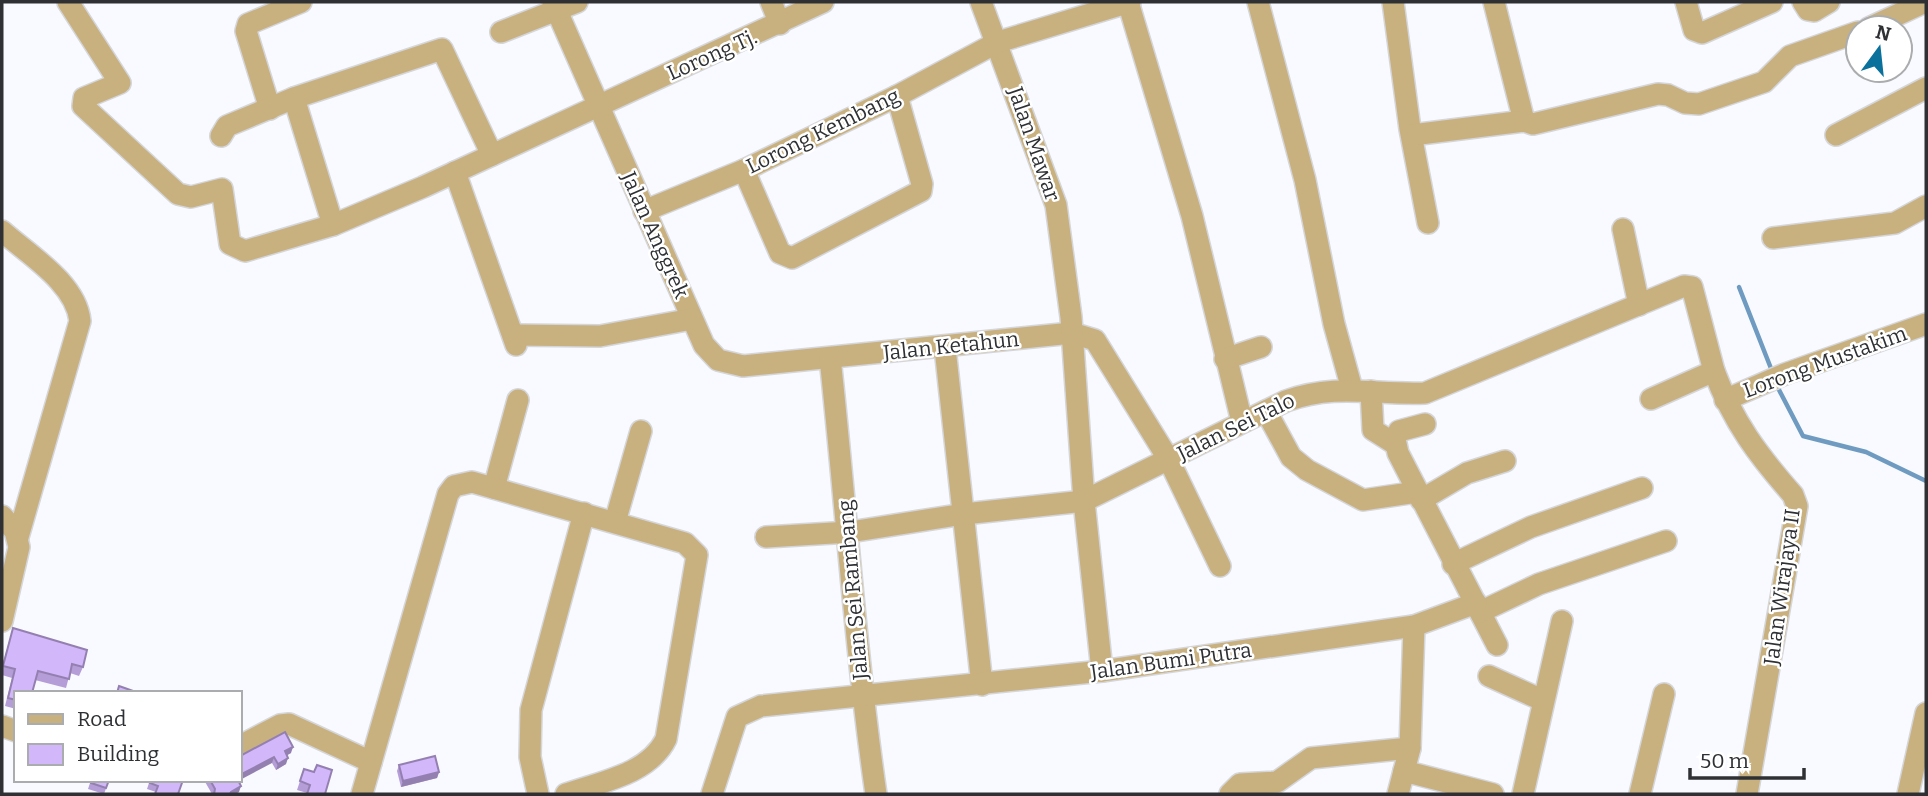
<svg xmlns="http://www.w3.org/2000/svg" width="1928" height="796" font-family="Bitter,serif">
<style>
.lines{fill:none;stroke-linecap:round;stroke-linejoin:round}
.stream{stroke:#6f9bc0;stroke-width:4.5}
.minor-casing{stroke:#d4d6da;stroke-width:24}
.minor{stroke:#c9b07f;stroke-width:21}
.wall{fill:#b59dd8}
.shaded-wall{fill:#9480b0}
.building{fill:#d3b7fb;stroke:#9480b0;stroke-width:2}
.labels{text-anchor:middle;stroke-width:5;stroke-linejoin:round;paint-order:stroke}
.street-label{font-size:21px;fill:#2e3033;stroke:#fff}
</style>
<rect width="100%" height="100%" fill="#f8faff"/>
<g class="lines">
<!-- stream -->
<g class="stream">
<path d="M1739 287 1772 371"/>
<path d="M1777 386 1803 436 1866 452 1926 481"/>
</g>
<!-- minor casing -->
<g class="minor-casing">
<g id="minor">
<path d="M68 2 120 83 84 98 83 106 178 194 191 197 222 189 230 244 245 251 333 225 423 187 823 2"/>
<path d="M553 2 704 345 718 360 743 366 1072 333 1095 340 1169 460 1220 566"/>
<path d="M771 2 780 24"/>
<path d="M981 2 1056 205 1071 317 1084 501 1102 671"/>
<path d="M1128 2 1192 216 1242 422"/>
<path d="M1258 2 1305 180 1334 324 1352 389"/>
<path d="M1393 2 1410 129 1428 223"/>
<path d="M1494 2 1524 121"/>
<path d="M1686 2 1694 30 1702 33 1772 2"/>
<path d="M1803 2 1808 10 1814 11 1829 2"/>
<path d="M1869 28 1925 2"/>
<path d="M501 32 577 2"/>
<path d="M294 98 333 225"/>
<path d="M270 109 246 31 248 24 301 2"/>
<path d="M1412 135 1524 121 1533 124 1658 94 1668 95 1685 103 1699 104 1764 82 1790 56 1858 32"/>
<path d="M1836 135 1926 88"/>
<path d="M221 136 227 126 294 98 442 49 492 155"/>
<path d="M744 170 780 253 792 258 921 191 922 184 897 96"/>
<path d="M455 172 516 345"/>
<path d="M644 211 744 170 897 96 998 42 1130 2"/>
<path d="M1623 229 1639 305"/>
<path d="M2 231C29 255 76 283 80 321L18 537"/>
<path d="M1773 238 1895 223 1926 206"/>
<path d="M514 335 600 336 692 319"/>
<path d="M945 348 982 685"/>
<path d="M830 358C846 504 855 650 876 794"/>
<path d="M1225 359 1261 347"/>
<path d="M1714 371C1733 422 1758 455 1793 495L1797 506 1747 794"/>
<path d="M1371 391 1373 430 1395 444"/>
<path d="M1725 400 1785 374 1926 324"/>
<path d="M1266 411 1291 457 1307 470 1363 500 1417 492"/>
<path d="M1425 424 1399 431 1395 439 1398 453 1497 645"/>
<path d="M494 488 518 400"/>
<path d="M1421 500 1467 473 1505 461"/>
<path d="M2 516 15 531 19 547 2 621"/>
<path d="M615 522 641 431"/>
<path d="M766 537 850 532 964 514 1084 501 1286 401C1338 383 1372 395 1425 393L1684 286 1692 287 1714 371 1651 399"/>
<path d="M1453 564 1531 527 1642 488"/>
<path d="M1480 612 1539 584 1666 541"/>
<path d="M1489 676 1542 700"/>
<path d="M2 726 16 731"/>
<path d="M240 746 280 725 289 724 371 762"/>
<path d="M1404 771 1493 794"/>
<path d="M362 794 448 494 454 486 472 482 685 543 697 555 666 739C649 774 601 782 566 794"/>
<path d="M538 794 530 757 531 710 584 513"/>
<path d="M712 794 737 717 761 706 1102 671 1414 626 1476 603"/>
<path d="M1230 794 1240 784 1277 782 1311 758 1410 748"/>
<path d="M1398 794 1410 748 1414 626"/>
<path d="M1523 794 1562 621"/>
<path d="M1640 794 1664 694"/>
<path d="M1908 794 1926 713"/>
</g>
</g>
<!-- minor -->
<use href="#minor" class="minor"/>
</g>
<!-- wall -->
<g class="wall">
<path d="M13 628 83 667 79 676 70 673 66 688 35 680 16 693V709L5 706 12 678 2 675V666Z"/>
<path d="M291 753 287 755 286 764 276 770 272 763 240 756Z"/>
<path d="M399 765 439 772 437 778 401 787 397 771Z"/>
<path d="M304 769 325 794 307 793 297 790Z"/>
<path d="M91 780H109L104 794 88 789Z"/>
<path d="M150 780H183L156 792 147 789Z"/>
<path d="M204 780H239L238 781 239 792 235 794H212Z"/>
</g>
<!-- shaded-wall -->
<g class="shaded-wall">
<path d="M293 747 291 753 282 758 285 751Z"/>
<path d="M274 757 272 763 240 780V775Z"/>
<path d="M288 758 286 764 276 770 278 764Z"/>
<path d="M439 772 437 778 401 787 403 781Z"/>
<path d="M241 786 239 792 235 794H230L231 792Z"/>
</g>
<!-- building -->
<g class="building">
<path d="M13 628 87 650 83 667 72 664 69 679 38 671 32 693H16V700L8 698 15 669 3 666Z"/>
<path d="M119 686 136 692V693H117Z"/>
<path d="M285 732 293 747 285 751 288 758 278 764 274 757 240 775V756Z"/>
<path d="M435 756 439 772 403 781 399 765Z"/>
<path d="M317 765 332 770 325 794H307L310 785 300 781 304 769 314 772Z"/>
<path d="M91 780H109L106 788 91 783Z"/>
<path d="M151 780H183L178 794H155L158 786 150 783Z"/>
<path d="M210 780H238L241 786 231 792 230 794H214L215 789Z"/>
</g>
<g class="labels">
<!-- street labels -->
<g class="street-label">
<text transform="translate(712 55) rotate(-24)" y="7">Lorong Tj.</text>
<text transform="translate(823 131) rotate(-26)" y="7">Lorong Kembang</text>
<text transform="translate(1034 144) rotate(71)" y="7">Jalan Mawar</text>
<text transform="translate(655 235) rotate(66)" y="7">Jalan Anggrek</text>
<text transform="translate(951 346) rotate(-6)" y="7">Jalan Ketahun</text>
<text transform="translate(1825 362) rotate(-20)" y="7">Lorong Mustakim</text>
<text transform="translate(1236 427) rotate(-26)" y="7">Jalan Sei Talo</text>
<text transform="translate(1782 587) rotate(-82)" y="7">Jalan Wirajaya II</text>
<text transform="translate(853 590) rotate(-95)" y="7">Jalan Sei Rambang</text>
<text transform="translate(1171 661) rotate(-8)" y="7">Jalan Bumi Putra</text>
</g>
</g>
<!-- border -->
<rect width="1928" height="796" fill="none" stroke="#2e3033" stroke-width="7"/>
<!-- legend -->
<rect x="14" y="691" width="228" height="91" fill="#ffffff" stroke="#abacad" stroke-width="2"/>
<rect x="28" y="714" width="35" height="10" fill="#c9b07f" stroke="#abacad" stroke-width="2"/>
<text x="77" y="726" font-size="21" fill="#2e3033">Road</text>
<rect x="28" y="744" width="35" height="21" fill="#d3b7fb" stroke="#abacad" stroke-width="2"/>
<text x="77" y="761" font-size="21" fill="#2e3033">Building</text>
<!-- north arrow -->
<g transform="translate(1879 49) rotate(15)"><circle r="33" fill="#ffffff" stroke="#abacad" stroke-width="2"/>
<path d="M0-5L12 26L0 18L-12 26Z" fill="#0a719d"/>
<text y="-10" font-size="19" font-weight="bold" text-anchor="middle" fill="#2e3033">N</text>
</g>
<!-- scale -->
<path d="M1690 768v10h114v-10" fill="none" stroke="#2e3033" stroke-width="3.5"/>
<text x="1700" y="768" font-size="21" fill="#2e3033" stroke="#ffffff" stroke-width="5" paint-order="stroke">50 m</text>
</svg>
